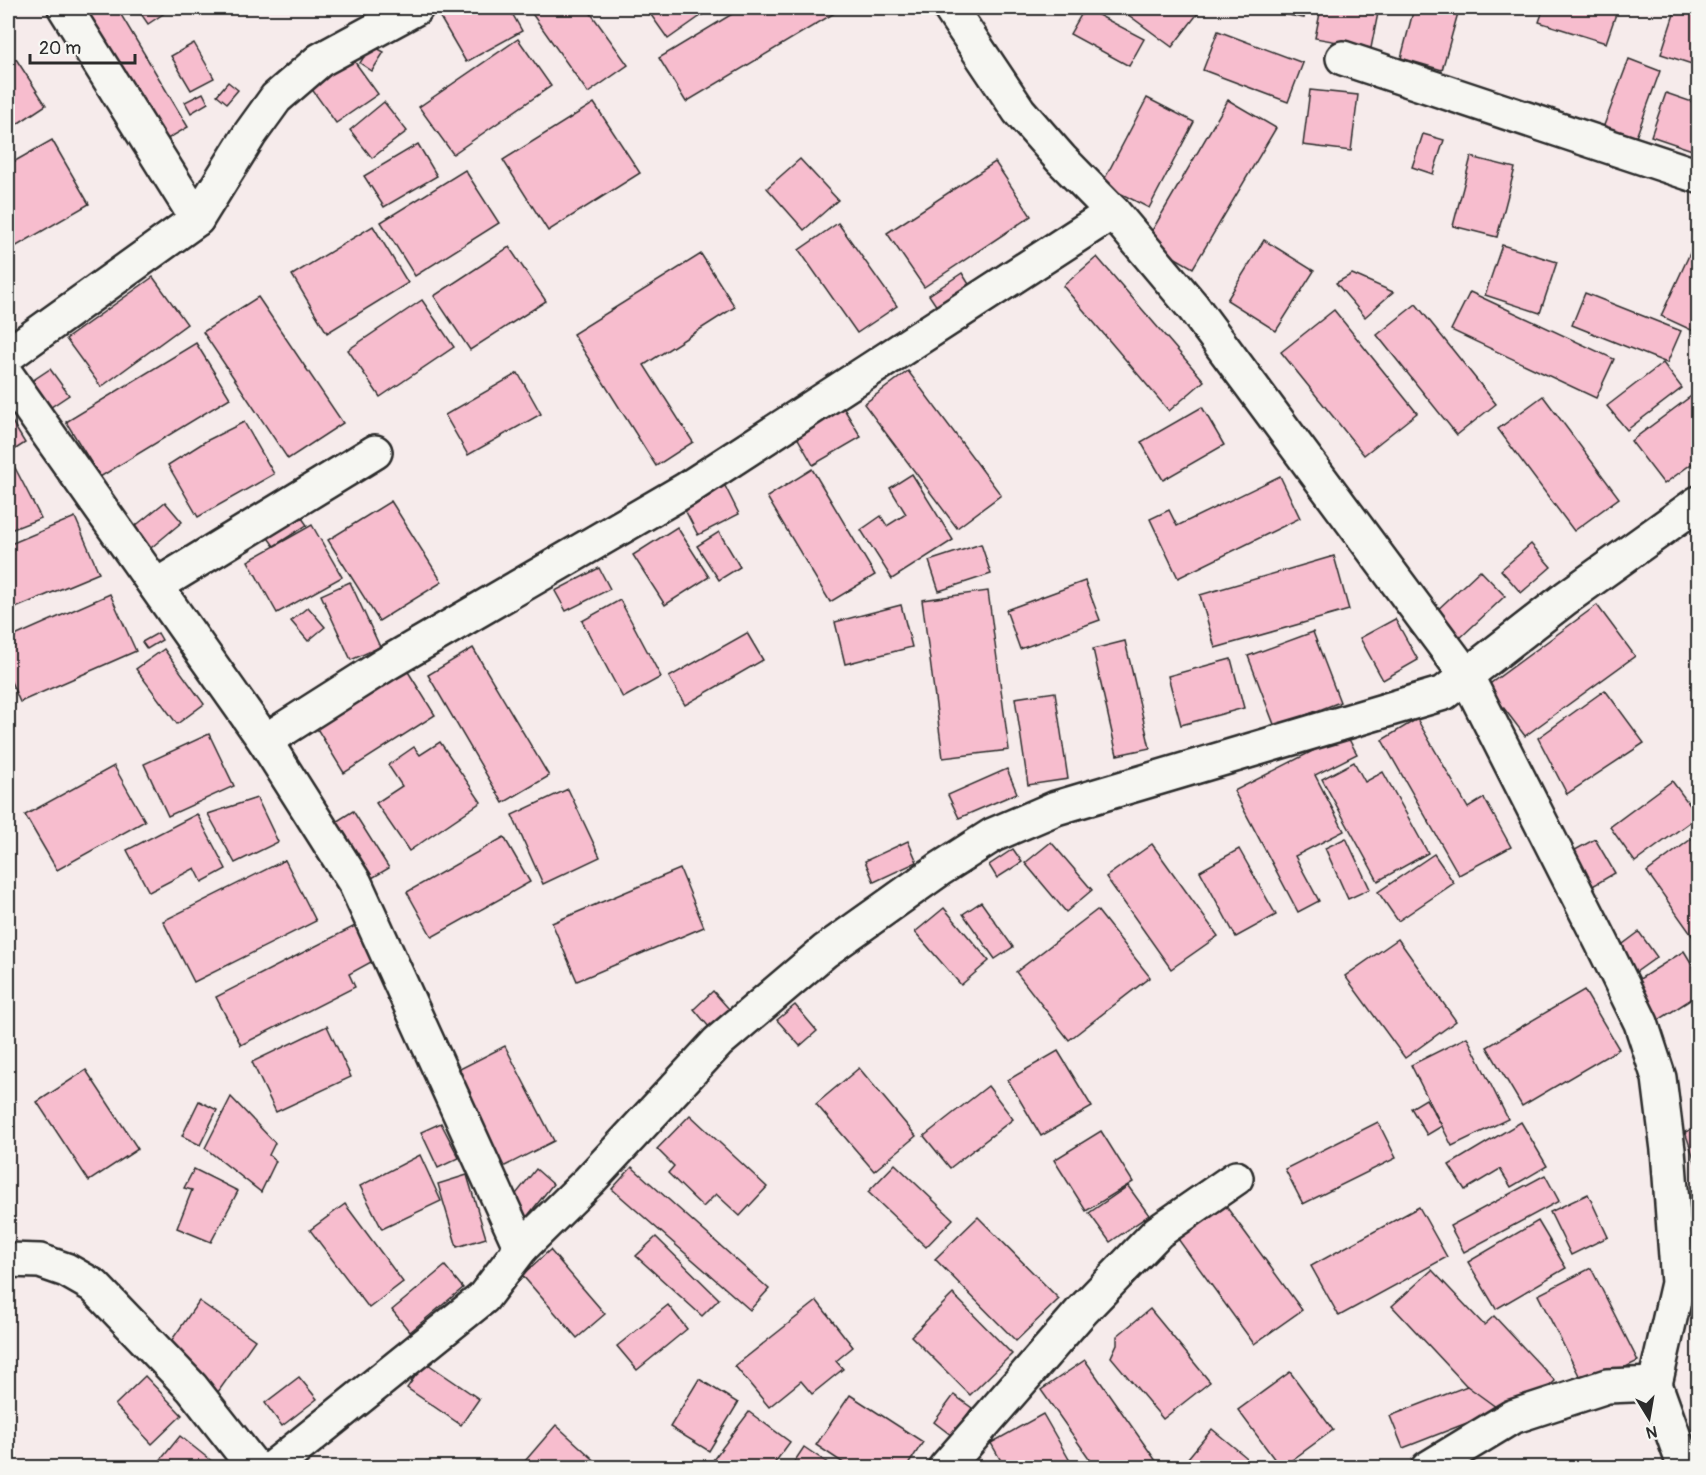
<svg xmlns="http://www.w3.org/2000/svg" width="1706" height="1475" font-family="Pangolin,sans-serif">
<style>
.building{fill:#f7bdce;stroke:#2b2b2b;stroke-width:1.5}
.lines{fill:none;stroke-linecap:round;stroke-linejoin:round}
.street-casing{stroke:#2b2b2b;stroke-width:38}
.street{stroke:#f6f6f2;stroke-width:33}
</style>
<rect width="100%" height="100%" fill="#f6ebeb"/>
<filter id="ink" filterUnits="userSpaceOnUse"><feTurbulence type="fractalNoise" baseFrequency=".0167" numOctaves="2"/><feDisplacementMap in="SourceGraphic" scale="12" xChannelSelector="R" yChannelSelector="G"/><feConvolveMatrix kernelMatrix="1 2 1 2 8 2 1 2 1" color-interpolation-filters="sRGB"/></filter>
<g filter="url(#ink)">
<!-- building -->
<g class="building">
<path d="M84 8H117L188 127 164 141Z"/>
<path d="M137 8H172L148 24Z"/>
<path d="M445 8H509L522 31 466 62 437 12Z"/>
<path d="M528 8H587L628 65 588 93Z"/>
<path d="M646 8H712L668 39Z"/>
<path d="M742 8H843L686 102 659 58Z"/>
<path d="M1085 8 1144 39 1129 66 1070 34Z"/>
<path d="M1119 8H1202L1172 47Z"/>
<path d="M1253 8H1306L1304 18Z"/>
<path d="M1321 8H1379L1371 48 1315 38Z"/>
<path d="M1414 8H1437L1458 13 1442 70 1401 58Z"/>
<path d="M1544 8H1618L1606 43 1539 22Z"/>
<path d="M1676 8 1698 10V66L1661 54Z"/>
<path d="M1218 31 1303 63 1288 102 1203 70Z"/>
<path d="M518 39 551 86 453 154 419 107Z"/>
<path d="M194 43 214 78 191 90 171 56Z"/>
<path d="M371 45 384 52 372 71 360 63Z"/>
<path d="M352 58 378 94 336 123 311 88Z"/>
<path d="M16 59 46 105 8 130V64Z"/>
<path d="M1629 59 1660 71 1635 140 1603 128Z"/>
<path d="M228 82 238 90 227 103 217 95Z"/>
<path d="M1310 90 1358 95 1351 151 1303 145Z"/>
<path d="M203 93 208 103 191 113 185 102Z"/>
<path d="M1666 93 1698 104V152L1651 136Z"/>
<path d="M1147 98 1194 122 1149 208 1102 184Z"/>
<path d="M1228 100 1276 128 1193 268 1146 241Z"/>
<path d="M384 102 407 131 372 158 350 130Z"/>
<path d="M594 103 640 173 548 231 503 160Z"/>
<path d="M1423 134 1444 140 1433 174 1412 167Z"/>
<path d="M52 140 89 204 8 251V165Z"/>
<path d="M418 144 437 176 384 207 364 176Z"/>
<path d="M1471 157 1515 168 1497 237 1453 226Z"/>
<path d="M800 159 838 200 804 230 767 188Z"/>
<path d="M995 162 1031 216 924 287 887 233Z"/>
<path d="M465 170 499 223 415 276 381 222Z"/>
<path d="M838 223 897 306 857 333 799 250Z"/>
<path d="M373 226 408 283 327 333 292 275Z"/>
<path d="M1697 238H1698V333L1661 316Z"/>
<path d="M1264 240 1314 271 1276 331 1227 300Z"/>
<path d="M1502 245 1557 262 1540 313 1485 295Z"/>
<path d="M509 247 546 301 470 350 434 296Z"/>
<path d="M701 254 735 307 644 365 693 442 656 466 573 334Z"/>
<path d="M1097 257 1204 381 1169 411 1063 286Z"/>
<path d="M962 273 972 289 939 310 929 295Z"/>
<path d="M1352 274 1393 292 1365 317 1336 283Z"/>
<path d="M153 277 187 324 101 387 66 339Z"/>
<path d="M1470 292 1614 359 1596 398 1451 330Z"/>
<path d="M1585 293 1681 331 1667 363 1572 325Z"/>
<path d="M258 297 343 423 288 459 203 332Z"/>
<path d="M422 300 454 347 380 397 348 350Z"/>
<path d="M1416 304 1496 404 1457 435 1377 335Z"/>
<path d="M1334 310 1417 413 1364 455 1281 352Z"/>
<path d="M196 343 230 398 100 477 66 422Z"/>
<path d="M1663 363 1682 388 1627 430 1607 406Z"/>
<path d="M50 369 69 395 51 407 32 381Z"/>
<path d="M908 371 1001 495 957 528 864 404Z"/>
<path d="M518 373 541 414 468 455 445 415Z"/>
<path d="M1698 391V459L1664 484 1631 441Z"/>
<path d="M1543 396 1619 498 1574 531 1498 429Z"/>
<path d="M843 407 861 437 813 465 796 435Z"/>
<path d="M1202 407 1224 445 1163 480 1141 442Z"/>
<path d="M8 415 25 443 8 454Z"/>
<path d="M244 422 274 474 198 517 168 465 206 441Z"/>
<path d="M12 462 41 518 8 531V464Z"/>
<path d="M812 469 875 575 830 602 767 497Z"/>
<path d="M912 474 953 540 892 579 861 530 881 516 887 526 906 514 890 488Z"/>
<path d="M1280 476 1300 518 1178 578 1150 519 1169 510 1177 526Z"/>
<path d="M724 484 739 514 698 535 682 504Z"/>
<path d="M391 501 442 582 379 621 328 540Z"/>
<path d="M165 502 182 522 146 552 129 531Z"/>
<path d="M299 514 307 525 274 546 266 535Z"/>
<path d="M75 517 99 573 8 611V545Z"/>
<path d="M312 525 342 577 277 613 248 561Z"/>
<path d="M677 527 709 577 665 605 633 555Z"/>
<path d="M719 532 740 567 719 580 697 546Z"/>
<path d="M981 544 991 574 939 591 929 561Z"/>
<path d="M1531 544 1551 567 1521 593 1501 570Z"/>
<path d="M1334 556 1349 610 1215 648 1200 595Z"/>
<path d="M599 568 610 589 566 611 555 591Z"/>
<path d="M1480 570 1505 596 1459 639 1434 613Z"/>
<path d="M1085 581 1100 620 1020 649 1006 610Z"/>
<path d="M350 582 380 647 351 660 321 595Z"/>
<path d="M988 591 1009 750 943 758 922 600Z"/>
<path d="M110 594 136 651 20 702 8 675V639Z"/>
<path d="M620 600 661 677 623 698 582 621Z"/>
<path d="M901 605 912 647 845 664 835 622Z"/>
<path d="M1597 605 1635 656 1525 736 1487 686Z"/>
<path d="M308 607 325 627 308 641 291 621Z"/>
<path d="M1395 619 1418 660 1383 680 1360 638Z"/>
<path d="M1313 632 1340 702 1275 727 1248 656Z"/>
<path d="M158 633 162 640 147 649 142 642Z"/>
<path d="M747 633 763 660 685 705 669 677Z"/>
<path d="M1125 641 1150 748 1117 755 1093 649Z"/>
<path d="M473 648 549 776 503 803 428 675Z"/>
<path d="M164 649 204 704 177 724 136 669Z"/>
<path d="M1231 659 1244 708 1181 725 1168 676Z"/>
<path d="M407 670 435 715 344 773 316 727Z"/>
<path d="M1605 690 1644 743 1567 794 1538 738Z"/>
<path d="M1055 692 1068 779 1028 785 1015 698Z"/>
<path d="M1417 719 1468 808 1484 798 1511 847 1459 875 1382 740Z"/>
<path d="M209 734 234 786 168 816 144 764Z"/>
<path d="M1346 734 1357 754 1315 775 1344 831 1295 856 1319 901 1298 912 1234 791Z"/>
<path d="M440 742 481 802 409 851 376 803 402 786 388 765 414 747 420 755Z"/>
<path d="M1354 762 1365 782 1383 772 1428 853 1378 881 1322 779Z"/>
<path d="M114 766 145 821 57 870 25 815Z"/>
<path d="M1007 769 1017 793 959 818 948 795Z"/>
<path d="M1672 781 1698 816 1635 862 1610 827Z"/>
<path d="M568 789 600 857 543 884 512 815Z"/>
<path d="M257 798 278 842 235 863 208 814Z"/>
<path d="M353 811 389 868 367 881 331 825Z"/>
<path d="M197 814 226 869 202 882 195 868 149 892 127 850Z"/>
<path d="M1698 834V944L1647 872Z"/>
<path d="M504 837 530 882 432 937 407 892Z"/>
<path d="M1346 838 1370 889 1348 899 1325 848Z"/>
<path d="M1595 839 1615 873 1586 890 1566 855Z"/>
<path d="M908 841 917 862 874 882 865 861Z"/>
<path d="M1051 842 1092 890 1066 912 1025 863Z"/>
<path d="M1152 844 1218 936 1171 969 1106 877Z"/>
<path d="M1013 849 1022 862 997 878 989 865Z"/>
<path d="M1239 849 1276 915 1236 937 1200 871Z"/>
<path d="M1434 854 1454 883 1398 921 1378 892Z"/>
<path d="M285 860 316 921 194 982 163 921Z"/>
<path d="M680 869 704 927 577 981 552 923Z"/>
<path d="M981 902 1013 947 995 959 963 914Z"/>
<path d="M944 908 989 961 961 985 915 932Z"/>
<path d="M1097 910 1150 977 1069 1040 1016 972Z"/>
<path d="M355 926 373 961 349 974 355 987 241 1045 216 997Z"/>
<path d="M1639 932 1657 957 1629 977 1611 953Z"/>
<path d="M1398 939 1456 1021 1405 1058 1345 976Z"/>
<path d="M1684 951 1698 974V995L1654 1023 1630 985Z"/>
<path d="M1584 990 1619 1049 1522 1106 1487 1047Z"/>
<path d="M713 991 729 1009 709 1027 694 1009Z"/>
<path d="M795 1005 817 1031 800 1046 777 1020Z"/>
<path d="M327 1026 351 1077 276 1112 252 1062Z"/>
<path d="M1467 1037 1508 1119 1452 1146 1411 1065Z"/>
<path d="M505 1046 554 1141 501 1168 452 1073Z"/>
<path d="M1058 1051 1092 1107 1041 1136 1008 1080Z"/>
<path d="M859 1068 916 1136 874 1171 816 1104Z"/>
<path d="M86 1070 138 1149 89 1181 37 1102Z"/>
<path d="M988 1086 1013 1119 950 1168 924 1136Z"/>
<path d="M231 1097 275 1143 269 1155 276 1161 261 1192 205 1148Z"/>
<path d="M1426 1099 1442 1126 1427 1135 1411 1108Z"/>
<path d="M199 1101 217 1110 200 1145 182 1136Z"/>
<path d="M690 1115 767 1187 740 1216 716 1194 703 1207 668 1173 674 1166 657 1149Z"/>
<path d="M1378 1122 1396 1158 1303 1204 1285 1169Z"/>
<path d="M1521 1122 1547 1166 1511 1187 1500 1169 1465 1190 1449 1165Z"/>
<path d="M441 1123 459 1158 438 1168 421 1132Z"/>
<path d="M1698 1127V1170L1685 1132Z"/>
<path d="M1101 1131 1133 1182 1086 1211 1054 1160Z"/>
<path d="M420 1155 441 1201 382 1229 360 1186Z"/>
<path d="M895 1164 953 1219 926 1247 868 1192Z"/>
<path d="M632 1167 769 1289 750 1310 612 1189Z"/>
<path d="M194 1169 238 1191 211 1242 177 1228 192 1190 184 1188Z"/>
<path d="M536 1169 553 1184 526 1218 508 1204Z"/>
<path d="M467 1175 486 1238 457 1247 438 1184Z"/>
<path d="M1545 1175 1559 1201 1464 1252 1450 1226Z"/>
<path d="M1128 1186 1149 1215 1110 1242 1089 1213Z"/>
<path d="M1588 1194 1608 1237 1571 1255 1550 1212Z"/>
<path d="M345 1204 403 1282 369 1308 310 1230Z"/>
<path d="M1225 1205 1302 1310 1254 1344 1178 1239Z"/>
<path d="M1419 1207 1447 1257 1339 1316 1311 1266Z"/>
<path d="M978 1217 1059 1299 1016 1341 935 1259Z"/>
<path d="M1538 1221 1566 1268 1496 1309 1468 1262Z"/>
<path d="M656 1237 719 1299 702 1316 636 1256Z"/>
<path d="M550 1250 605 1314 577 1338 522 1275Z"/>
<path d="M445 1266 463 1288 410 1332 392 1310Z"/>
<path d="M1591 1268 1638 1361 1585 1387 1538 1295Z"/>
<path d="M1432 1270 1484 1325 1494 1316 1555 1381 1505 1427 1392 1306Z"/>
<path d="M953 1294 1012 1354 970 1395 911 1336Z"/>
<path d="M199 1301 255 1340 218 1392 162 1354Z"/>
<path d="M817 1301 853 1347 836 1361 843 1369 812 1394 801 1381 769 1407 735 1366Z"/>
<path d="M668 1305 687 1329 637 1370 617 1346Z"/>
<path d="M1150 1309 1210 1382 1163 1419 1111 1357 1117 1344V1336Z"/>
<path d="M1085 1360 1161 1468H1096L1041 1390Z"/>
<path d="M425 1362 479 1399 461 1425 407 1388Z"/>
<path d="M1290 1372 1333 1430 1281 1468 1238 1410Z"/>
<path d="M145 1376 182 1415 152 1444 115 1405Z"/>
<path d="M299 1377 317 1399 282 1426 265 1403Z"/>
<path d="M699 1379 738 1403 709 1451 670 1427Z"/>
<path d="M1467 1386 1500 1410 1403 1448 1390 1416Z"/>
<path d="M850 1395 923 1442 906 1468H851L816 1445Z"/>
<path d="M954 1395 972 1408 952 1436 934 1422Z"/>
<path d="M749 1412 790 1442 771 1468H724L713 1460Z"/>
<path d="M1043 1414 1074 1468H1005L991 1443Z"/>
<path d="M556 1425 603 1468H519Z"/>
<path d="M1212 1429 1246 1457 1237 1468H1187L1183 1464Z"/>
<path d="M180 1436 214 1463 210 1468H154Z"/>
<path d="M804 1447 835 1468H790Z"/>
</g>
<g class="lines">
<!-- street casing -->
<g class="street-casing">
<g id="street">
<path d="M65 8 197 219"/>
<path d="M950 8 1019 111 1061 159 1113 212 1193 307 1466 675 1602 943 1641 1023 1659 1078 1668 1150 1678 1283 1655 1384 1685 1468"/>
<path d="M1343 58 1698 176"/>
<path d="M8 355 197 219 250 134 276 98 320 60 416 8"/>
<path d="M8 377 265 741 355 883 521 1248"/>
<path d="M156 586 375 452"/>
<path d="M265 741 386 664 685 490 1113 212"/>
<path d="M8 1260 40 1261 66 1270 94 1286 192 1388 255 1468"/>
<path d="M272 1468 483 1298 521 1248 589 1181 718 1042 825 951 940 869 993 835 1056 808 1444 693 1566 598 1698 503"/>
<path d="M945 1468 1080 1313 1158 1232 1236 1178"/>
<path d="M1428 1468 1512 1417 1607 1386 1655 1384"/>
</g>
</g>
<!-- street -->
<use href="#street" class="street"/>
</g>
</g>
<!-- margin -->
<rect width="1706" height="1475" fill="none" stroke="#f6f6f2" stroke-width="30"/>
<rect x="15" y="15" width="1676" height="1445" fill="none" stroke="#2b2b2b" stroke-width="2" filter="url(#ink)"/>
<!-- north arrow -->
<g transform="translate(1649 1418) rotate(169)" stroke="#f6f6f2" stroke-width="4.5" paint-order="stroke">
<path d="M0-4.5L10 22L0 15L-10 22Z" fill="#2b2b2b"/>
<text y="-9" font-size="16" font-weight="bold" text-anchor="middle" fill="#2b2b2b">N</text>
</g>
<!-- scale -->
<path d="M30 54v9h105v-9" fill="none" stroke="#2b2b2b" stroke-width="3"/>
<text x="39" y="54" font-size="18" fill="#2b2b2b" stroke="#f6f6f2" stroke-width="4.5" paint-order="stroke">20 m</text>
</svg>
